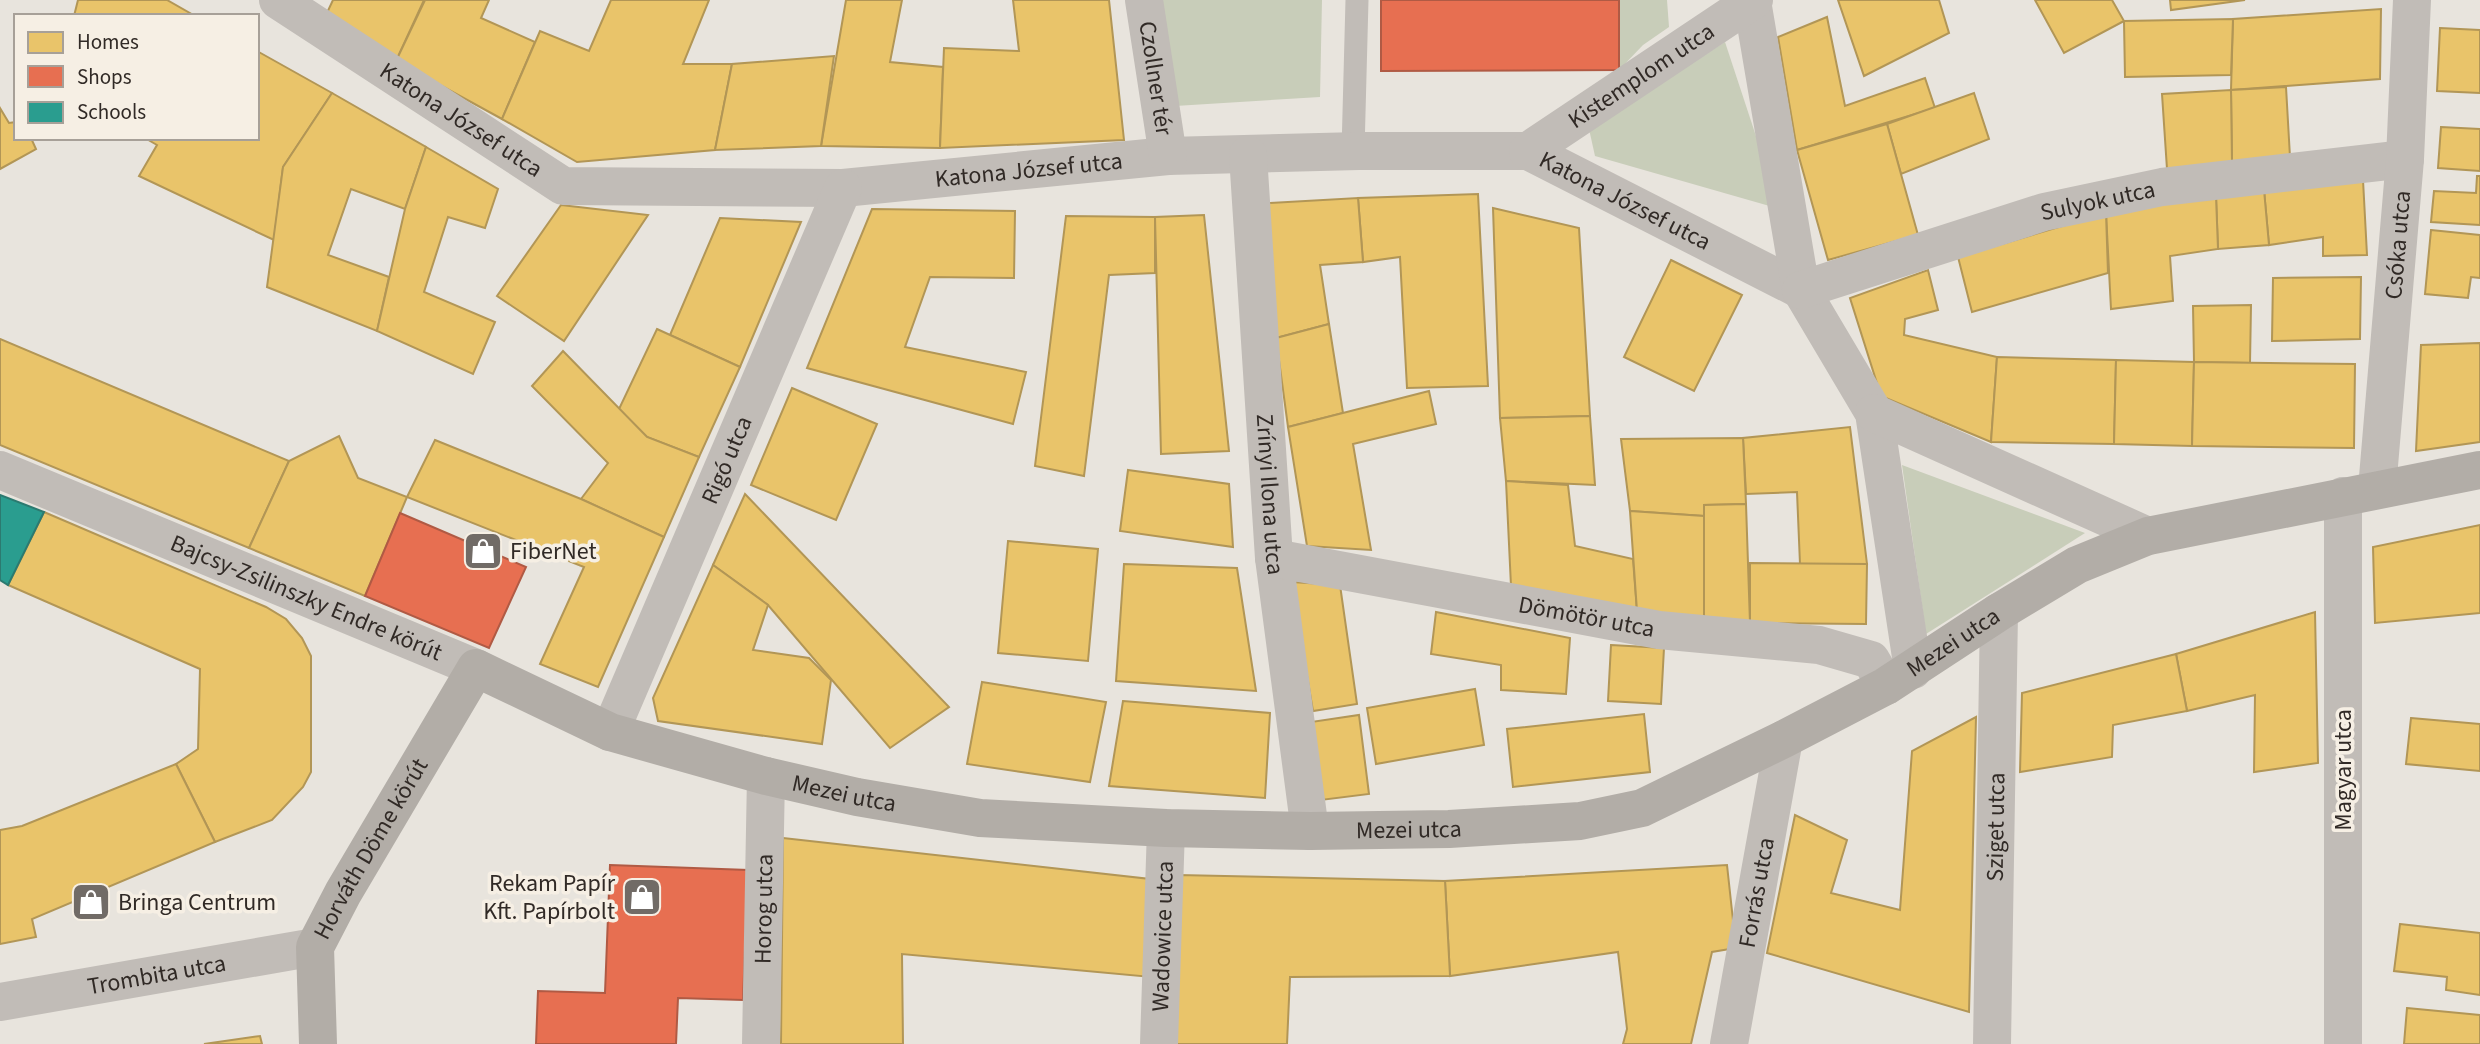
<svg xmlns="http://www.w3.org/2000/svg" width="2480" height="1044" font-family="'Source Sans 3',sans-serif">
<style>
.green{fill:#c8cdb9}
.homes{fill:#e9c46a;stroke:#b29656;stroke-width:2}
.shops{fill:#e76f51;stroke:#b05a44;stroke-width:2}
.schools{fill:#2a9d8f;stroke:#2c7a70;stroke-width:2}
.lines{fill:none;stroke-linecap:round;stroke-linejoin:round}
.lane{stroke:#c1bcb7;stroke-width:23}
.street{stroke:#c1bcb7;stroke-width:38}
.secondary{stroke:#b2ada7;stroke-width:38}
.labels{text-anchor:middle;stroke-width:7;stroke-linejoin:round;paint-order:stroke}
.street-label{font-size:24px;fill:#312a26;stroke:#f6efe4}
.poi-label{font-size:24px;fill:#312a26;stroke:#f6efe4;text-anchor:start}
</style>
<rect width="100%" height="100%" fill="#e8e4dd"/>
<!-- green -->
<g class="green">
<path d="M1158 0H1322L1320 97 1175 106Z"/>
<path d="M1619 0H1667L1669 27 1643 45 1619 70Z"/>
<path d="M1725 42 1780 209 1595 156 1589 129Z"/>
<path d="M1902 465 2085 533 1926 634Z"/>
</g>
<!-- homes -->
<g class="homes">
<path d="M78 0H167L195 16H74Z"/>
<path d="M333 0H424L396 61 325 17Z"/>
<path d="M425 0H489L481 18 535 42 502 119 396 61Z"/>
<path d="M611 0H709L683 64H732L715 150 577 162 502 119 540 31 589 51Z"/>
<path d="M846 0H902L890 62 943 67 940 148 821 146Z"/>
<path d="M1013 0H1109L1124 140 940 148 944 48 1019 51Z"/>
<path d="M1838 0H1939L1949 33 1864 76Z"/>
<path d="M2035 0H2112L2124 21 2064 53Z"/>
<path d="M2170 0H2245L2171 10Z"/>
<path d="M2381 9 2380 79 2231 90 2233 19Z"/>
<path d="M1827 17 1845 106 1925 78 1935 108 1797 150 1778 37Z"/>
<path d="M2233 19 2231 75 2125 77 2124 21Z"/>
<path d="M2440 28 2480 30V93L2437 91Z"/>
<path d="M257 51 332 93 283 167 274 240 139 176 157 145 145 138H257Z"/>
<path d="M834 56 821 146 715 150 732 64Z"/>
<path d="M2286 87 2290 157 2232 164 2231 90Z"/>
<path d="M2231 90 2232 164 2167 169 2162 94Z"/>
<path d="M332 93 426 147 405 209 351 189 328 255 389 277 377 331 267 287 283 167Z"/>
<path d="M1974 93 1989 139 1901 174 1887 124Z"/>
<path d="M0 108 9 123 16 122V138H31L36 149 0 169Z"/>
<path d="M1887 124 1918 235 1828 260 1797 150Z"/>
<path d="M2441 127 2480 129V171L2438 168Z"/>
<path d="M426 147 498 189 485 228 448 217 424 292 495 322 473 374 377 331 405 209Z"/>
<path d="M2477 176H2480V225L2431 222 2434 191 2476 193Z"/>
<path d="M2363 180 2367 255 2323 256V237L2269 245 2264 190Z"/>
<path d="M2264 190 2269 245 2218 249 2216 196Z"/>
<path d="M1478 194 1488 386 1407 388 1400 257 1363 262 1358 198Z"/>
<path d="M2216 196 2218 249 2170 256 2173 301 2111 309 2106 213Z"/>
<path d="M1358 198 1363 262 1320 265 1329 324 1276 338 1268 203Z"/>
<path d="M561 205 648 215 564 341 497 296Z"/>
<path d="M1493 208 1579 228 1590 416 1500 418Z"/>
<path d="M872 209 1015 211 1014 278 930 277 905 347 1026 372 1013 424 807 368Z"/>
<path d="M2106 213 2108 273 1972 312 1958 257Z"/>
<path d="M1204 215 1229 451 1161 454 1155 217Z"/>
<path d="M1066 216 1155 217V273L1109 275 1084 476 1035 466Z"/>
<path d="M720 218 801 222 740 367 670 335Z"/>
<path d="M2431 230 2480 235V278L2471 277 2468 298 2425 294Z"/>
<path d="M1671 260 1742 295 1694 391 1624 357Z"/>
<path d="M1928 270 1938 310 1905 319 1904 335 1997 357 1991 442 1881 396 1850 298Z"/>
<path d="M2361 277 2360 339 2272 341 2273 278Z"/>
<path d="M2251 305 2250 363 2194 362 2193 306Z"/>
<path d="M1329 324 1343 413 1288 427 1276 338Z"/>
<path d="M657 329 740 367 699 457 647 437 619 409Z"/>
<path d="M0 339 289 461 249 548 0 445Z"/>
<path d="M2480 343V442L2416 451 2421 345Z"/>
<path d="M563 351 647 437 699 457 664 537 581 499 608 463 532 386Z"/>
<path d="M1997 357 2116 360 2114 444 1991 442Z"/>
<path d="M2116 360 2194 362 2192 446 2114 444Z"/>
<path d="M2194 362 2355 364 2354 448 2192 446Z"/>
<path d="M792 388 877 424 836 520 751 485Z"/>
<path d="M1429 391 1436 424 1353 444 1371 550 1307 546 1288 427Z"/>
<path d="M1590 416 1595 485 1506 481 1500 418Z"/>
<path d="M1850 427 1867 564H1800L1797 492 1746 494 1743 438Z"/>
<path d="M339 436 358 478 407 497 365 596 249 548 289 461Z"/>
<path d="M1743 438 1746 504 1704 505V516L1630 511 1621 439Z"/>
<path d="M435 440 581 499 664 537 598 687 540 664 584 567 407 497Z"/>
<path d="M1128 470 1229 484 1233 547 1120 531Z"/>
<path d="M1506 481 1568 485 1575 546 1633 559 1637 611 1511 586Z"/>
<path d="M745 494 949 707 890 748 768 605 713 565Z"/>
<path d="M1746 504 1750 623 1704 620V505Z"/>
<path d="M1630 511 1704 516V620L1637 611Z"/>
<path d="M44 512 266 607 286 619 302 638 311 656V772L303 787 272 820 215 842 176 764 198 749 200 669 8 585Z"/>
<path d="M2480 525V613L2375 623 2373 547Z"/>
<path d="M1008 541 1098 549 1088 661 998 653Z"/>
<path d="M1750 563 1867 564 1866 624 1750 623Z"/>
<path d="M1124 564 1237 568 1256 691 1116 681Z"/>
<path d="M713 565 768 605 753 650 809 658 831 680 822 744 658 721 653 698Z"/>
<path d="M1291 582 1340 585 1357 704 1313 711Z"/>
<path d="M1436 612 1570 638 1566 694 1501 690V665L1431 654Z"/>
<path d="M2315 612 2318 763 2254 772 2255 695 2187 711 2176 654Z"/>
<path d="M1611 645 1664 648 1661 704 1608 701Z"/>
<path d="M2176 654 2187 711 2113 725 2112 757 2020 772 2022 693Z"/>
<path d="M982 682 1106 702 1090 782 967 764Z"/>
<path d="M1475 689 1484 745 1376 764 1367 708Z"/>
<path d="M1123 701 1270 713 1265 798 1109 786Z"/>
<path d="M1644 714 1650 772 1513 787 1507 729Z"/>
<path d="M1359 715 1369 794 1321 800 1311 722Z"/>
<path d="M1976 717 1969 1012 1767 953 1795 815 1847 840 1831 893 1900 910 1912 751Z"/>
<path d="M2411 718 2480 724V771L2406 764Z"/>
<path d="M176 764 215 842 32 919 36 937 0 944V830L22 826Z"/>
<path d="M783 838 1150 879 1151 977 902 954 903 1044H781Z"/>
<path d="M1727 865 1736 948 1712 952 1691 1044H1623L1627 1029 1618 952 1450 976 1445 881Z"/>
<path d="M1178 875 1445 881 1450 976 1290 977 1287 1044H1175Z"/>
<path d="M2400 924 2480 933V995L2446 990 2447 977 2394 971Z"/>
<path d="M2407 1008 2480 1015V1044H2404Z"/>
<path d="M260 1036 262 1044H204Z"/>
</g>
<!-- shops -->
<g class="shops">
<path d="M1381 0H1619V70L1381 71Z"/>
<path d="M400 513 526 567 489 648 365 596Z"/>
<path d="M610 865 748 870 743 1000 678 998 676 1044H536L538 991 605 993Z"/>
</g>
<!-- schools -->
<path class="schools" d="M0 495 44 512 8 585 0 580Z"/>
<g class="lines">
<!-- lane -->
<path class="lane" d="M1353 151 1357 0"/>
<!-- street -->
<g class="street">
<path id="s1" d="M278 0 563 186 843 188 1168 156 1359 151H1528L1801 290"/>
<path id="s2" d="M1144 0 1168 156"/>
<path d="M1752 1 1801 290 1874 413 1913 670"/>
<path id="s3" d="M1528 151 1754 0"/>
<path id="s4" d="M1248 155 1274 558 1310 831"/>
<path id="s5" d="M1801 290 2044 212 2162 187 2405 159"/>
<path d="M1874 413 2148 536"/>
<path id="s6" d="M0 470 476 668"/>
<path id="s7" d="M2377 489 2405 159 2412 0"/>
<path d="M2343 496V1044"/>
<path id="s8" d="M1274 558 1659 630 1819 645 1871 660 1886 686"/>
<path id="s9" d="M610 732 843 188"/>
<path id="s10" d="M0 1002 315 947"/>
<path id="s11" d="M761 1044 766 776"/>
<path id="s12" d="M1159 1044 1166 828"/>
<path id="s13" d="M1729 1044 1784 739"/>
<path id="s14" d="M1992 1044 1999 612"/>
</g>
<!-- secondary -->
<path class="secondary" id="s15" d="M318 1044 315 947 343 893 476 668 610 732 766 776 857 797 980 818 1166 828 1310 831 1449 829 1580 821 1642 808 1784 739 1886 686 1999 612 2077 565 2148 536 2480 470"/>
</g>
<!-- icons -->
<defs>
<g id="shop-square" transform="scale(2.0125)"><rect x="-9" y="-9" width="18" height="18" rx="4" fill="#716b66" stroke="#f6efe4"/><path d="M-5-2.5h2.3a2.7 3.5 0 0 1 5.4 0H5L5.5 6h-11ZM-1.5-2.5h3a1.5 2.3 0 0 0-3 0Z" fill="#fff"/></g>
</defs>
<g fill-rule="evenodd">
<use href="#shop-square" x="483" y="551"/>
<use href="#shop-square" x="642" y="897"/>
<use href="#shop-square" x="91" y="902"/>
</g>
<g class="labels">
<!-- street labels -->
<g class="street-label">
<text dy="8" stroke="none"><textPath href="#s3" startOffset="136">Kistemplom utca</textPath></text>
<text dy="8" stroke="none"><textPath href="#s2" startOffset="79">Czollner tér</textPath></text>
<text dy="8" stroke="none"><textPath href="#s1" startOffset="219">Katona József utca</textPath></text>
<text dy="8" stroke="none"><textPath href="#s1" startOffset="807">Katona József utca</textPath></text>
<text dy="8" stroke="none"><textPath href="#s1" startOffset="1416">Katona József utca</textPath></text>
<text dy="8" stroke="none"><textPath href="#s5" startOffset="310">Sulyok utca</textPath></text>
<text dy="8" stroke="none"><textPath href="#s7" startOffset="245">Csóka utca</textPath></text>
<text dy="8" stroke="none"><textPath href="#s9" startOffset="296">Rigó utca</textPath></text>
<text dy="8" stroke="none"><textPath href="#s4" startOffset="340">Zrínyi Ilona utca</textPath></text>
<text dy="8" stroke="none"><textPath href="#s6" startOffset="332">Bajcsy-Zsilinszky Endre körút</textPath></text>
<text dy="8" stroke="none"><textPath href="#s8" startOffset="318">Dömötör utca</textPath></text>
<text dy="8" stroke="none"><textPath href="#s15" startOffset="1965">Mezei utca</textPath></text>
<text transform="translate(2343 770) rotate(-90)" y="8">Magyar utca</text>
<text dy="8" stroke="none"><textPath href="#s15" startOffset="810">Mezei utca</textPath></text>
<text dy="8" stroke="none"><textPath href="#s14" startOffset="217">Sziget utca</textPath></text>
<text dy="8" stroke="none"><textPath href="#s15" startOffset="1377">Mezei utca</textPath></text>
<text dy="8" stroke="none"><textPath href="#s15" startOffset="210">Horváth Döme körút</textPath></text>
<text dy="8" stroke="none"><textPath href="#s13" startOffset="154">Forrás utca</textPath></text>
<text dy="8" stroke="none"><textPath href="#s11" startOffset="135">Horog utca</textPath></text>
<text dy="8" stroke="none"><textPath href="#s12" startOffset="108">Wadowice utca</textPath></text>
<text dy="8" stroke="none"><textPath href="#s10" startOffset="159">Trombita utca</textPath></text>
</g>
<!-- poi labels -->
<g class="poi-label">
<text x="510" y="559">FiberNet</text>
<text x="615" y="891" text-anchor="end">Rekam Papír<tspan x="615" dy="28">Kft. Papírbolt</tspan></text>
<text x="118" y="910">Bringa Centrum</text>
</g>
</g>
<!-- legend -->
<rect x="14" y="14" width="245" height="126" fill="#f6efe4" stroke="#a7a098" stroke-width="2"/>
<rect x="28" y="32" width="35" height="21" fill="#e9c46a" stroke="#a7a098" stroke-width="2"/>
<text x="77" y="49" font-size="21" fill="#312a26">Homes</text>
<rect x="28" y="66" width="35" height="21" fill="#e76f51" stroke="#a7a098" stroke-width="2"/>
<text x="77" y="84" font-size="21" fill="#312a26">Shops</text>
<rect x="28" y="102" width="35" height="21" fill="#2a9d8f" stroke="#a7a098" stroke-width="2"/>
<text x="77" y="119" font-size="21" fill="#312a26">Schools</text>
</svg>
